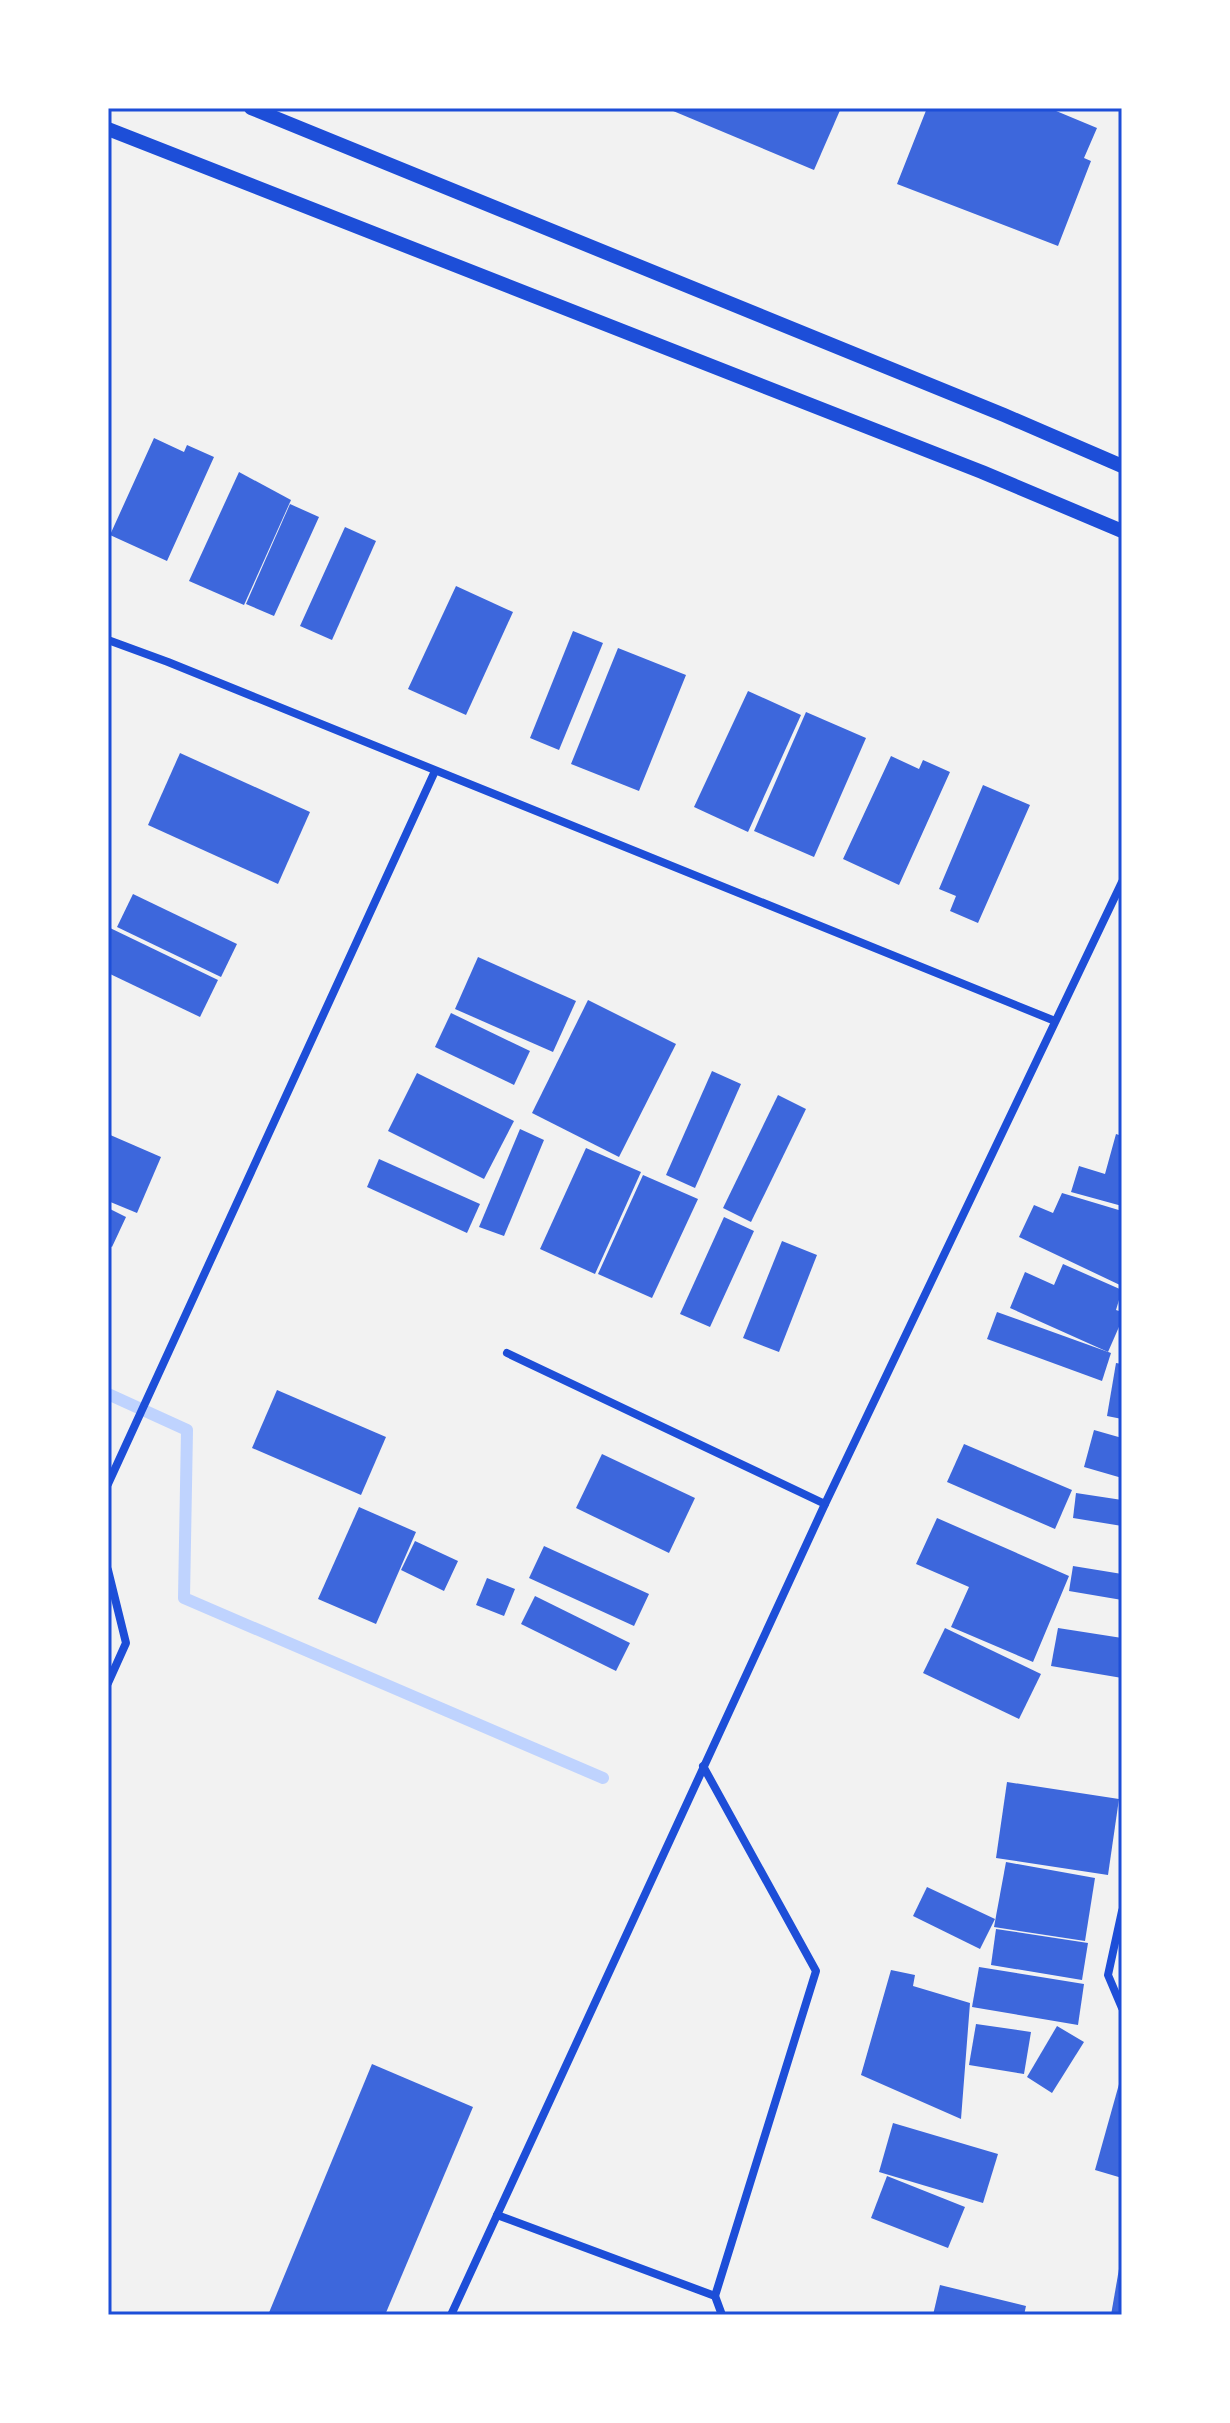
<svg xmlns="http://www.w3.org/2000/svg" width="1230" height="2423" font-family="'Fira Sans Condensed',sans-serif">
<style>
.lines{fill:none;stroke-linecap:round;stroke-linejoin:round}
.stream{stroke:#bfd3fe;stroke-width:12}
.building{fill:#3d67dc}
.minor{stroke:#1d4ed8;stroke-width:8}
.tertiary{stroke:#1d4ed8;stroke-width:14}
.neatline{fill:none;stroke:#1d4ed8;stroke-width:3}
</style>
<rect width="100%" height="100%" fill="#f2f2f2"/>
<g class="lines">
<!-- stream -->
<path class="stream" d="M108 1394 187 1430 184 1598 603 1778"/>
</g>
<!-- building -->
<g class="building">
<path d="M666 108H841L814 170Z"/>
<path d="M927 108H1049L1097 128 1084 158 1091 161 1058 246 897 184Z"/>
<path d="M154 438 184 452 187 445 214 457 167 561 110 535Z"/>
<path d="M239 472 291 500 244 605 189 581Z"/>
<path d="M290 504 319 517 274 616 246 604Z"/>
<path d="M345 527 376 541 332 640 300 626Z"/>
<path d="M456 586 513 612 466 715 408 689Z"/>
<path d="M573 631 603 643 559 750 530 738Z"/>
<path d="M618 648 686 675 639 791 571 764Z"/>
<path d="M748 691 801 715 748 832 694 807Z"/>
<path d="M806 712 866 738 814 857 754 831Z"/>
<path d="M180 753 310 812 278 884 148 825Z"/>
<path d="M891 756 919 769 923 760 950 772 899 885 843 859Z"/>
<path d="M983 785 1030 805 978 923 950 911 956 896 939 889Z"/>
<path d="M133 894 237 944 221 977 117 927Z"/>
<path d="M108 927 218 980 200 1017 108 973Z"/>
<path d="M478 957 576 1001 553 1052 455 1009Z"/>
<path d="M588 1000 676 1044 619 1157 532 1113Z"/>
<path d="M451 1013 530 1051 514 1085 435 1047Z"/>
<path d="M712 1071 741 1084 695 1188 666 1175Z"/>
<path d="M417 1073 514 1121 484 1179 388 1131Z"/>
<path d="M778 1095 806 1109 751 1222 723 1208Z"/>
<path d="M520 1129 544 1140 504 1236 479 1227Z"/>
<path d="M108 1134 161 1157 137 1213 108 1201Z"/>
<path d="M1116 1134 1122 1136V1206L1071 1192 1079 1166 1105 1174Z"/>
<path d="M586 1148 641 1172 595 1274 540 1249Z"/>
<path d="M379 1159 480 1204 467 1233 367 1187Z"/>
<path d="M643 1175 698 1199 652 1298 598 1274Z"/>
<path d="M1062 1193 1122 1211V1286L1019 1237 1034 1205 1053 1213Z"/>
<path d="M108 1208 126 1217 112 1247 108 1245Z"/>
<path d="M724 1217 754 1231 710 1327 680 1314Z"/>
<path d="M782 1241 817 1255 779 1352 743 1338Z"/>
<path d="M1063 1264 1122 1290 1116 1310 1122 1312V1320L1108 1352 1010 1308 1025 1272 1054 1285Z"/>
<path d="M997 1312 1111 1353 1102 1381 987 1339Z"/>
<path d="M1116 1363 1122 1364V1419L1107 1416Z"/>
<path d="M277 1390 386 1437 361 1495 252 1448Z"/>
<path d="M1094 1430 1122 1438V1478L1084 1467Z"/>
<path d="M964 1444 1072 1490 1055 1529 947 1482Z"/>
<path d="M602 1454 695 1498 669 1553 576 1508Z"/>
<path d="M1076 1493 1122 1500V1526L1073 1518Z"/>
<path d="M359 1507 416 1532 376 1624 318 1599Z"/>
<path d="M937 1518 1069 1576 1033 1662 951 1627 969 1587 916 1564Z"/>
<path d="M415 1541 458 1561 444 1591 401 1570Z"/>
<path d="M544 1546 649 1594 634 1626 529 1578Z"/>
<path d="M1073 1566 1122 1574V1600L1069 1591Z"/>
<path d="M487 1578 515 1589 504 1616 476 1605Z"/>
<path d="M535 1596 630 1643 616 1671 521 1624Z"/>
<path d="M945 1628 1041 1674 1019 1719 923 1673Z"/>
<path d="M1058 1628 1122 1638V1678L1051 1666Z"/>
<path d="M1007 1782 1119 1799 1108 1875 996 1858Z"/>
<path d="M1006 1862 1095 1878 1085 1941 994 1927Z"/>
<path d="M927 1887 995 1919 980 1949 913 1916Z"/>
<path d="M996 1929 1088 1943 1082 1980 991 1965Z"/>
<path d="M979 1967 1084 1984 1078 2025 972 2007Z"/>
<path d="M891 1970 915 1975 913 1986 970 2003 961 2119 861 2075Z"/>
<path d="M976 2024 1031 2032 1024 2074 969 2065Z"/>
<path d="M1057 2026 1084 2042 1052 2093 1027 2077Z"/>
<path d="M372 2064 473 2107 385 2315H268Z"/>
<path d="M1121 2077H1122V2178L1095 2170Z"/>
<path d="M893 2123 998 2154 983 2203 879 2172Z"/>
<path d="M887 2176 965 2207 948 2248 871 2218Z"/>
<path d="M1119 2269H1122V2315H1111Z"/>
<path d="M940 2285 1026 2306 1024 2315H933Z"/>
</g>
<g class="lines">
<!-- minor -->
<g class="minor">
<path d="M108 640 168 662 1055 1021"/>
<path d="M507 1353 825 1504"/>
<path d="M108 1484 435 771"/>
<path d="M108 1570 126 1643 108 1683"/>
<path d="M703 1766 816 1971 715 2296"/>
<path d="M1122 1911 1108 1975 1122 2008"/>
<path d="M497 2215 715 2296 722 2315"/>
<path d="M451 2315 825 1504 1122 882"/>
</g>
<!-- tertiary -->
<g class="tertiary">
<path d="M251 108 1004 415 1122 466"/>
<path d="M108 129 982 472 1122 531"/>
</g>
</g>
<!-- border -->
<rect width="1230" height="2423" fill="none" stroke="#ffffff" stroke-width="220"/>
<rect x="110" y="110" width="1010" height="2203" class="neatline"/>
</svg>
